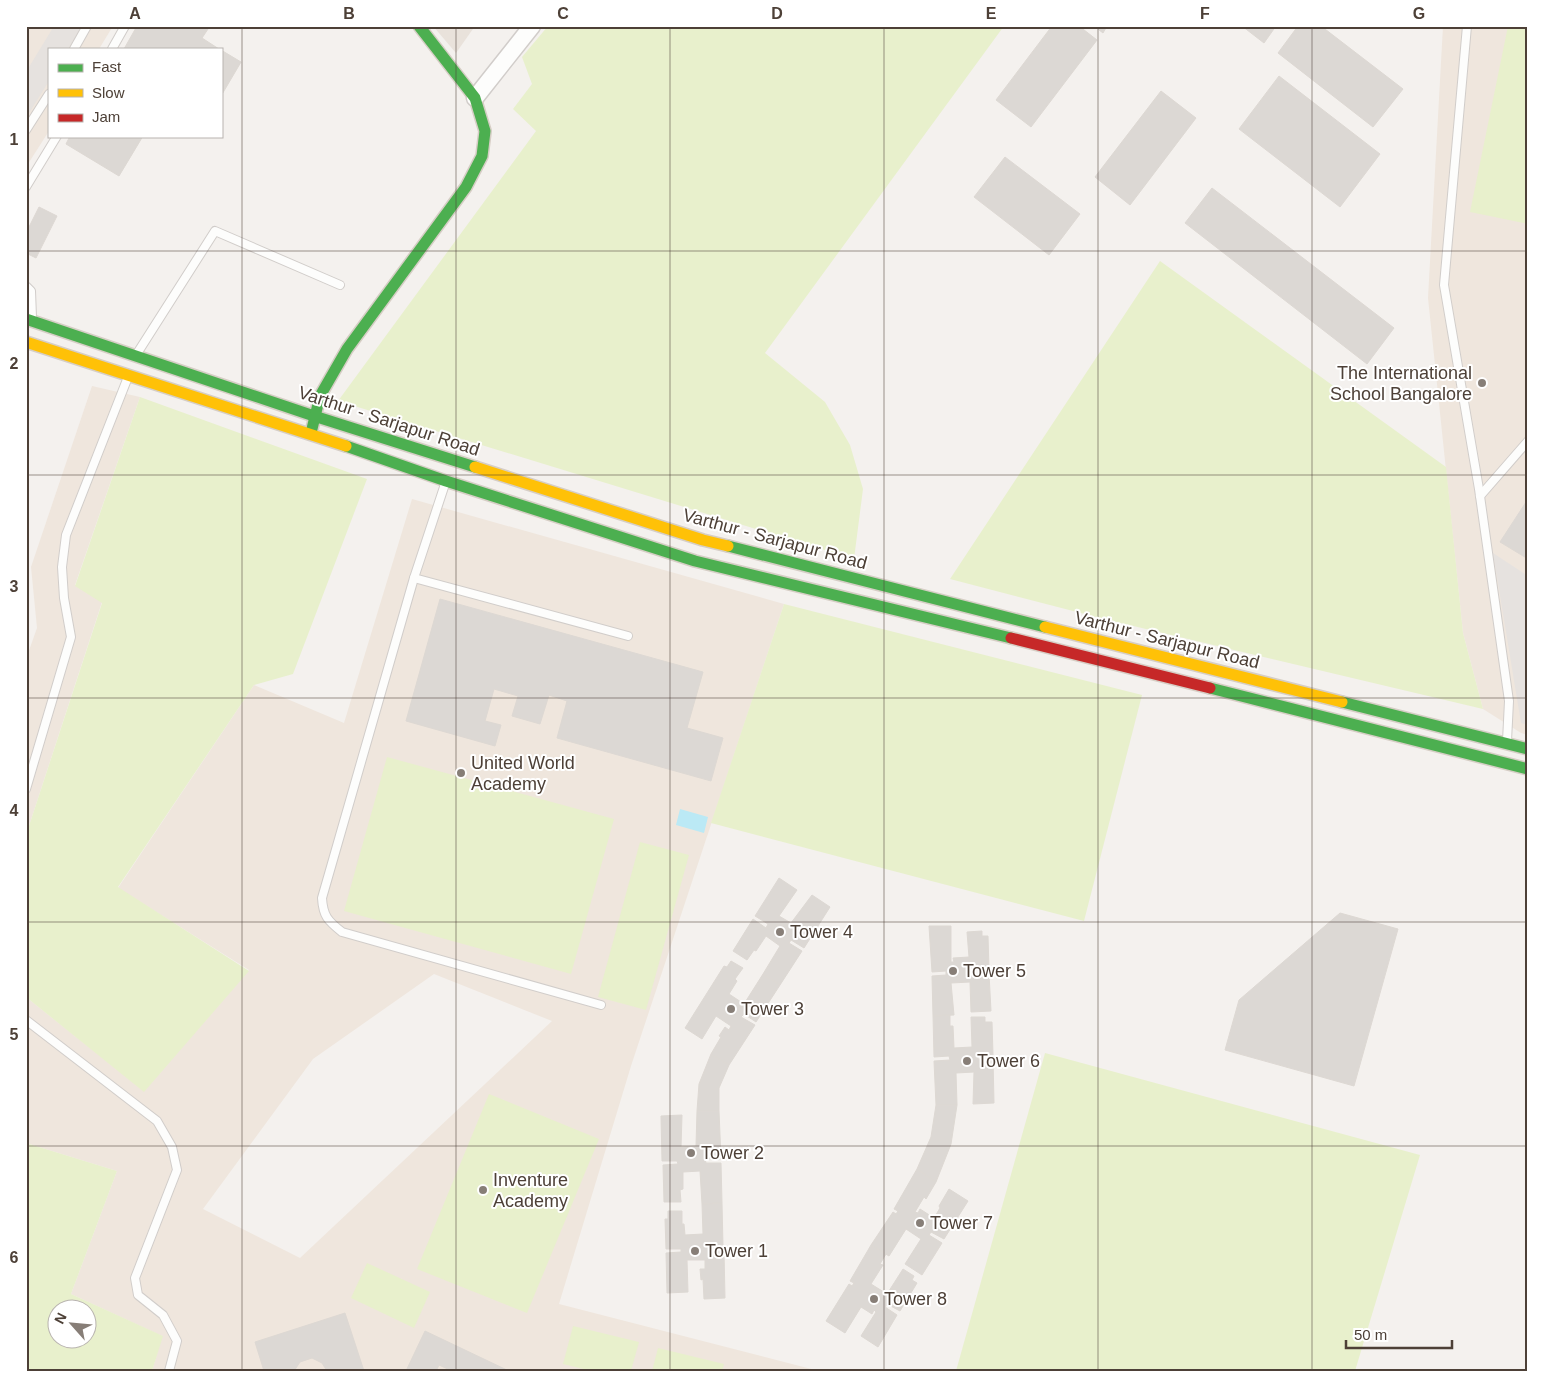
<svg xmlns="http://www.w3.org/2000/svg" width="1554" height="1397" font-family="Helvetica,sans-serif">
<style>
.residential{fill:#e9e2db}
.education{fill:#efe6dd;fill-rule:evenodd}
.grass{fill:#e8f0cc;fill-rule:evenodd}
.parking{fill:#e6e2df}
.water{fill:#bbe9f5}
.building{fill:#dcd8d4;stroke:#ddd8d3}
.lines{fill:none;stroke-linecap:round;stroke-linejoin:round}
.lane-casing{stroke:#d1cdca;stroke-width:10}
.street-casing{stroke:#d1cdca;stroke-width:19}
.fast-casing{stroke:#d6cec5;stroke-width:14}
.slow-casing{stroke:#d6cec5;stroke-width:14}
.jam-casing{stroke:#d6cec5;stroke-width:14}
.lane{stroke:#fdfdfc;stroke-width:8}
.street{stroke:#fdfdfc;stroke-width:16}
.fast{stroke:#4caf50;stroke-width:11}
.slow{stroke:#ffc107;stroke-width:11}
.jam{stroke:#c62828;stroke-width:11}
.grid{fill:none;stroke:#4d4037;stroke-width:1;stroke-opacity:0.55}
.poi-dot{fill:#877e77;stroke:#fff;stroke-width:2}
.labels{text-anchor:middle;stroke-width:4;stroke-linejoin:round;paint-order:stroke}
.poi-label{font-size:18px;fill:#4d4037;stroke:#fff;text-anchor:start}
.street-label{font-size:18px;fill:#4d4037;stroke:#fff}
.neatline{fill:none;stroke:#4d4037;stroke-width:2}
.grid-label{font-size:16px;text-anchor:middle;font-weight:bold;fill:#4d4037}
</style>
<rect width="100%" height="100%" fill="#f4f1ee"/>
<!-- residential -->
<path class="residential" d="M433 26H475L456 53Z"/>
<!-- education -->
<g class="education">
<path d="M26 26H113L99 49H49V131L26 167Z"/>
<path d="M1443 26H1528V735L1521 733 1483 709 1463 633 1428 298Z"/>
<path d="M92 386 140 397 75 585 102 602 26 835V659L37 628 31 567Z"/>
<path d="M412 499 784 604 631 1066 559 1304 819 1371H152L162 1336 71 1294 117 1171 26 1143V997L144 1091 249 970 118 888 254 685 344 723ZM434 974 552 1021 300 1258 203 1209 313 1059Z"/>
</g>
<!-- grass -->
<g class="grass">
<path d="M548 26H1004L765 353 825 402 850 445 863 489 854 559 338 401 536 131 513 109 532 84 522 57Z"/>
<path d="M1508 26H1528V224L1470 212Z"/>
<path d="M1160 261 1446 467 1463 633 1483 709 1104 619 950 579Z"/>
<path d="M140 397 367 479 293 674 254 685 118 887 249 971 144 1092 26 997V835L102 603 75 586Z"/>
<path d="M784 604 1142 695 1084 921 711 823Z"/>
<path d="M387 757 614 819 571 974 344 911Z"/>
<path d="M640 842 689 855 646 1010 598 997Z"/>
<path d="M1045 1053 1420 1155 1355 1371H956Z"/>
<path d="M489 1094 599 1139 527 1313 417 1269Z"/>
<path d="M26 1143 117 1171 71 1294 163 1336 152 1371H26ZM58 1310H88V1340H58Z"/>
<path d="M367 1263 430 1292 414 1328 351 1298Z"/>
<path d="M573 1326 639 1342 631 1371H592L563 1364Z"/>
<path d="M658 1348 724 1364 722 1371H652Z"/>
</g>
<!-- parking -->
<g class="parking">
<path d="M54 26H82L68 49H49V81L26 118V72Z"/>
<path d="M1493 553 1528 576V725L1521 723Z"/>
</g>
<!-- water -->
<path class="water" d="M680 809 708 817 704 833 676 825Z"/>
<!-- building -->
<g class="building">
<path d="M137 26H210L202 38 219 49H124Z"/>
<path d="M1052 26H1079L1097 40 1031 127 996 100Z"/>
<path d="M1094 26H1107L1103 33Z"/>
<path d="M1242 26H1276L1264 43Z"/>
<path d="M1298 26H1321L1403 89 1373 127 1278 53Z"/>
<path d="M221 50 241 62 221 96Z"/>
<path d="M1279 76 1380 154 1340 207 1239 129Z"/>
<path d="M1161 91 1196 118 1130 205 1095 177Z"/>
<path d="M70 136H143L119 176 66 144Z"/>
<path d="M1005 157 1080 214 1049 255 974 197Z"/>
<path d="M1212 188 1394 328 1367 364 1185 223Z"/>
<path d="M39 207 57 216 36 258 26 253V233Z"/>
<path d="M1528 499V559L1500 542Z"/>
<path d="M440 599 703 672 687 728 723 738 711 781 557 738 567 701 549 695 540 724 512 716 518 696 494 689 485 721 501 725 495 746 406 721Z"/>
<path d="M779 878 797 890 779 916 791 923 812 895 830 907 804 948 791 940 789 943 802 951 780 985 763 974 780 946 766 936 756 951 754 950 747 960 733 951 753 919 766 928 768 924 755 916Z"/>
<path d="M1340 913 1398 929 1354 1086 1225 1050 1239 1000Z"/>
<path d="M929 926H951V962H954L953 958 969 957 967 932 982 931V936H988L989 970H975V974H989L991 1011 971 1012 970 982 951 983 954 1015 933 1016 932 976 946 975V971L932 972Z"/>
<path d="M731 961 743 968 735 979 737 981 729 994 744 1004 763 974 780 985 756 1022 744 1014 741 1017 755 1025 729 1065 711 1054 721 1037 719 1036 725 1027 729 1030 731 1026 716 1016 702 1039 685 1028 724 966 727 967Z"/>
<path d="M950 1015V1026H953L954 1048 972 1047 971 1017H985V1022H992L993 1055H978V1059H993L994 1103 973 1104 974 1072 956 1073 957 1105H936L934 1061 950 1060 949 1056 934 1057 933 1016Z"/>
<path d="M711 1054 729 1065 719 1088V1111H697L699 1084Z"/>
<path d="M936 1105H957L951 1144 936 1182 917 1169 931 1137Z"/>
<path d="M697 1111H719L721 1159H705L706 1163H721L722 1203 702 1204 700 1171 683 1172V1189L680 1190 681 1202H664L663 1165 678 1164 677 1161H662L661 1116 682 1115 681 1147 696 1146Z"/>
<path d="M917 1169 936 1182 926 1199 924 1197 915 1212 918 1213 920 1209 934 1218 940 1208 939 1206 949 1189 968 1201 944 1239 931 1232 929 1235 942 1243 922 1275 905 1264 921 1239 906 1229 889 1256 871 1245 893 1212 896 1214 898 1211 894 1209Z"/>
<path d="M722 1203 723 1247H708V1251H724L725 1298 704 1299 703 1279 701 1280 700 1269H705V1260H687L688 1292 667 1293 666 1253 681 1252V1249H666L665 1219H668V1211H682V1224H684L685 1235 703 1234 702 1204Z"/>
<path d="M871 1245 886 1254 880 1264 883 1265 871 1284 887 1294 903 1269 914 1276 912 1280 917 1283 900 1311 887 1304 885 1307 897 1315 878 1347 861 1336 876 1312 874 1310 872 1314 861 1307 845 1333 826 1321 849 1284 852 1286 854 1283 850 1281Z"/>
<path d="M345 1313 364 1371H327L322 1363 312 1358 300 1362 294 1371H264L255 1342Z"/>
<path d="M425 1331 509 1371H452L439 1365 436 1371H406Z"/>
</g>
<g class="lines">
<!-- lane casing -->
<g class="lane-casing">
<g id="lane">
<path d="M1467 26 1444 285 1479 489 1509 701 1507 741"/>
<path d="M74 49 87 26"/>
<path d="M112 49 125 26"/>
<path d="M26 130 49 94"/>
<path d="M26 187 57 136"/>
<path d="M26 286 31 291 32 317"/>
<path d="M138 352 215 231 340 285"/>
<path d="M445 484 414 578 322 898C323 916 328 921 342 932L601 1005"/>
<path d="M1480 496 1528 441"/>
<path d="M414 578 628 636"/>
<path d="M26 789 71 637 64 598 62 567 66 535 128 377"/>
<path d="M26 1020 157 1121 172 1147 177 1170 135 1278 138 1295 163 1315 177 1341 169 1371"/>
</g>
</g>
<!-- street casing -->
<g class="street-casing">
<path id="street" d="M475 98 532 26"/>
</g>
<!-- fast casing -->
<g class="fast-casing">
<g id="fast">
<path d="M26 319 314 416 475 467"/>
<path d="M311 433 320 396 347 349 466 187 482 156 485 131 475 98 419 26"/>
<path d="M346 446 446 481 695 561 1011 638"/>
<path d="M728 546 1045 627"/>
<path d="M1210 688 1528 769"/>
<path d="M1342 702 1528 749"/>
</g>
</g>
<!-- slow casing -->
<g class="slow-casing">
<g id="slow">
<path d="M26 342 346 446"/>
<path d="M475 467 703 540 728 546"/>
<path d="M1045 627 1342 702"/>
</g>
</g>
<!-- jam casing -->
<g class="jam-casing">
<path id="jam" d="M1011 638 1210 688"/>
</g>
<!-- lane -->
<use href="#lane" class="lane"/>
<!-- street -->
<use href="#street" class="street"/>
<!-- fast -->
<use href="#fast" class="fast"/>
<!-- slow -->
<use href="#slow" class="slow"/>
<!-- jam -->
<use href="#jam" class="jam"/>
</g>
<!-- grid -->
<path class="grid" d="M242 26V1371M456 26V1371M670 26V1371M884 26V1371M1098 26V1371M1312 26V1371M26 251H1528M26 475H1528M26 698H1528M26 922H1528M26 1146H1528"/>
<!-- markers -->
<g class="poi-dot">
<circle cx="1482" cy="383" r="5"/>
<circle cx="461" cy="773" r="5"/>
<circle cx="780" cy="932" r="5"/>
<circle cx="953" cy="971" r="5"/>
<circle cx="731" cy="1009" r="5"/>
<circle cx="967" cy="1061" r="5"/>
<circle cx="691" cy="1153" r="5"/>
<circle cx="483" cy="1190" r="5"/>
<circle cx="920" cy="1223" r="5"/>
<circle cx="695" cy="1251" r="5"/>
<circle cx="874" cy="1299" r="5"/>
</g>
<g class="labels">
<!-- poi labels -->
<g class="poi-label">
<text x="1472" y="379" text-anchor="end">The International<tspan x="1472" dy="21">School Bangalore</tspan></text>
<text x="471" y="769">United World<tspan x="471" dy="21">Academy</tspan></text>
<text x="790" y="938">Tower 4</text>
<text x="963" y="977">Tower 5</text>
<text x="741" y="1015">Tower 3</text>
<text x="977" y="1067">Tower 6</text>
<text x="701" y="1159">Tower 2</text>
<text x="493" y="1186">Inventure<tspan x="493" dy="21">Academy</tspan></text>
<text x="930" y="1229">Tower 7</text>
<text x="705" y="1257">Tower 1</text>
<text x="884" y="1305">Tower 8</text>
</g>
<!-- street labels -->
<g class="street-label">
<text transform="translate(389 421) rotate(18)" y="6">Varthur - Sarjapur Road</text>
<text transform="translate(775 539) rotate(15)" y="6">Varthur - Sarjapur Road</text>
<text transform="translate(1167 640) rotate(14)" y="6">Varthur - Sarjapur Road</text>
</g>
</g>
<!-- border -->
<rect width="1554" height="1397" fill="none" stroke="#ffffff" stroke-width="55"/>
<!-- legend -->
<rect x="48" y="48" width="175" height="90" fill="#ffffff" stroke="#b8b3af"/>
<rect x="58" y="64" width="25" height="8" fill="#4caf50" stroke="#b8b3af"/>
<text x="92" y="72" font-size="15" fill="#4d4037">Fast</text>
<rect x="58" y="89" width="25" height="8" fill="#ffc107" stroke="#b8b3af"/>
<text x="92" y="98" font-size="15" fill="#4d4037">Slow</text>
<rect x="58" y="114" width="25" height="8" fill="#c62828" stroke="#b8b3af"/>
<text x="92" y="122" font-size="15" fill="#4d4037">Jam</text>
<!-- north arrow -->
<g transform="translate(72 1324) rotate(297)"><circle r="24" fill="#ffffff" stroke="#b8b3af"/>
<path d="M0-4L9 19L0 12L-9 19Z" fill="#877e77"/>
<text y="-8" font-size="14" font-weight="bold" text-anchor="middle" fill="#4d4037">N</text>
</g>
<!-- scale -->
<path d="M1346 1340v8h106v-8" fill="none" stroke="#4d4037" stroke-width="2.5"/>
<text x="1354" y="1340" font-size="15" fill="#4d4037" stroke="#ffffff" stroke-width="4" paint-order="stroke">50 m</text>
<rect x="28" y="28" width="1498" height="1342" class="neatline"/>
<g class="grid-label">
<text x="135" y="19">A</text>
<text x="349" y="19">B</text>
<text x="563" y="19">C</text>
<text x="777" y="19">D</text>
<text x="991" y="19">E</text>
<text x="1205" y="19">F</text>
<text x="1419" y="19">G</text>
<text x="14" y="145">1</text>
<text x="14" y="369">2</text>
<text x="14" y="592">3</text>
<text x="14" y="816">4</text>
<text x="14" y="1040">5</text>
<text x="14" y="1263">6</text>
</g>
</svg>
